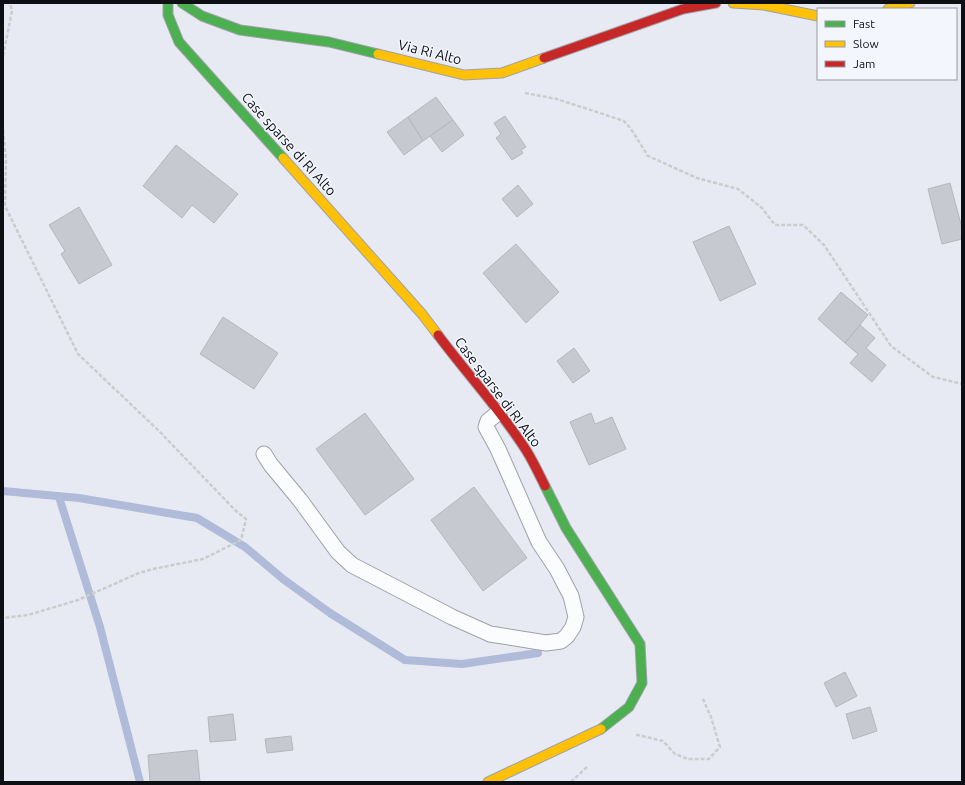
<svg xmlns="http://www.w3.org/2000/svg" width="965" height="785" font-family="Ubuntu,sans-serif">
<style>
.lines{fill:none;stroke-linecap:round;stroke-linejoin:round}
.stream{stroke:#afbbd8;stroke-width:8}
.building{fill:#c6c9d0;stroke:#b4b7be}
.lane-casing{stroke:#9fa1a8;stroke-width:17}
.fast-casing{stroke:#9fa1a8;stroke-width:11}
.slow-casing{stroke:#9fa1a8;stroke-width:11}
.jam-casing{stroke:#9fa1a8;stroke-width:11}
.path{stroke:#cccccf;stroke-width:2.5;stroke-dasharray:4 2;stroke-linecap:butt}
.lane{stroke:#fbfcfd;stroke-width:15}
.fast{stroke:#4caf50;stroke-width:9}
.slow{stroke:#ffc107;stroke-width:9}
.jam{stroke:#c62828;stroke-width:9}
.labels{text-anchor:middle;stroke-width:3;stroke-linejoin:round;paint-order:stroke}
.street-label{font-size:14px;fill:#0d0f15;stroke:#f3f6fc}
</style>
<rect width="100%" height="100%" fill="#e7eaf3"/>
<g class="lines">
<!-- stream -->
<g class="stream">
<path d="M3 491 79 498 197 518 245 547 283 579 330 613 405 660 462 664 538 653"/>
<path d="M59 497 100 627 140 782"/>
</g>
</g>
<!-- building -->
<g class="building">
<path d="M436 97 453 120 423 141 408 117Z"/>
<path d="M505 116 526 147 521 150 523 153 512 160 496 138 501 134 494 123Z"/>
<path d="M408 117 423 141 404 155 387 132Z"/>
<path d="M453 120 464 135 442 152 430 136Z"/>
<path d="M176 145 238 194 214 223 192 205 182 218 143 186Z"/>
<path d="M950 183 962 228V239L942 244 928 189Z"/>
<path d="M518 185 533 204 517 217 502 199Z"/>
<path d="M79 207 112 265 79 284 61 254 65 251 49 225Z"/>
<path d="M729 226 756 284 720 301 693 242Z"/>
<path d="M516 244 559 292 526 323 483 273Z"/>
<path d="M841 292 868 315 845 343 818 319Z"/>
<path d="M223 317 278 353 254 389 200 354Z"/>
<path d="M860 325 875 338 866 348 886 365 872 382 850 363 858 354 845 343Z"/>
<path d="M574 348 590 371 573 383 557 361Z"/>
<path d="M365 413 414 479 365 515 316 449Z"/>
<path d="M591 413 595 424 612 417 626 449 589 465 570 422Z"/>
<path d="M474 487 527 558 483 591 431 520Z"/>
<path d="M845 672 857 696 836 707 824 683Z"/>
<path d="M870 707 877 731 853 739 846 714Z"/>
<path d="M233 714 236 740 210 742 208 717Z"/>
<path d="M291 736 293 750 267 753 265 739Z"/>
<path d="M197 750 200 782H150L148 755Z"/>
</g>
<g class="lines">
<!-- lane casing -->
<g class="lane-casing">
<path id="lane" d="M264 454 271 465 300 500 338 552 352 565 452 617 490 634 546 643 561 641 567 636 573 627 576 617 571 596 557 569 539 542 498 449 486 427 488 421 499 412"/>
</g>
<!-- fast casing -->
<g class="fast-casing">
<g id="fast">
<path d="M168 3V15L179 42 283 158"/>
<path d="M182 3 202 16 240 30 329 42 378 54"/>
<path d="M545 486 566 528 640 644 642 683 629 707 601 729"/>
</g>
</g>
<!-- slow casing -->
<g class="slow-casing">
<g id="slow">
<path d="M733 3 764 5 818 16"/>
<path d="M888 9 910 3"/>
<path d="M378 54 464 75 502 73 544 58"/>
<path d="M283 158 422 314 438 335"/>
<path d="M488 782 601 729"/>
</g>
</g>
<!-- jam casing -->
<g class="jam-casing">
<g id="jam">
<path d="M544 58 683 9 716 3"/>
<path d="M438 335C467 374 500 409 526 450 533 461 539 474 545 486"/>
</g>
</g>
<!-- path -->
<g class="path">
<path d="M3 56 12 11 10 3"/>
<path d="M525 93 557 99 624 121 631 129 648 156 697 178 738 189 762 208 775 225H803L824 245 891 346 933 377 962 384"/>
<path d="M3 130 6 159 5 206 78 354 159 431 235 510 246 519 241 540 203 559 153 569 139 573 78 600 28 615 3 618"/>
<path d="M636 735H638L663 741 675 754 688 759H709L720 747 711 717 702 697"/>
<path d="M571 782 588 766"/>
</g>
<!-- lane -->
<use href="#lane" class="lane"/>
<!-- fast -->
<use href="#fast" class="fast"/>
<!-- slow -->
<use href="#slow" class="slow"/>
<!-- jam -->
<use href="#jam" class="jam"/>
</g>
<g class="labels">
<!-- street labels -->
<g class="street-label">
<text transform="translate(430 52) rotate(14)" y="5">Via Ri Alto</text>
<text transform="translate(289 144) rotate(48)" y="5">Case sparse di RI Alto</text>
<text transform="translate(498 392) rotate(53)" y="5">Case sparse di RI Alto</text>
</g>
</g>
<!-- border -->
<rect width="965" height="785" fill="none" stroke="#0d0f15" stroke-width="8"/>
<!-- legend -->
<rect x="817" y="8" width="140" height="72" fill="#f3f6fc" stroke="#979aa0"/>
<rect x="825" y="21" width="20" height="6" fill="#4caf50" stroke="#979aa0"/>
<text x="853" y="28" font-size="12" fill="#0d0f15">Fast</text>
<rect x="825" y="41" width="20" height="6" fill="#ffc107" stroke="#979aa0"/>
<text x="853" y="48" font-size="12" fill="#0d0f15">Slow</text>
<rect x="825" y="61" width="20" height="6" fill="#c62828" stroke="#979aa0"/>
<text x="853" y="68" font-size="12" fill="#0d0f15">Jam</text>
</svg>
